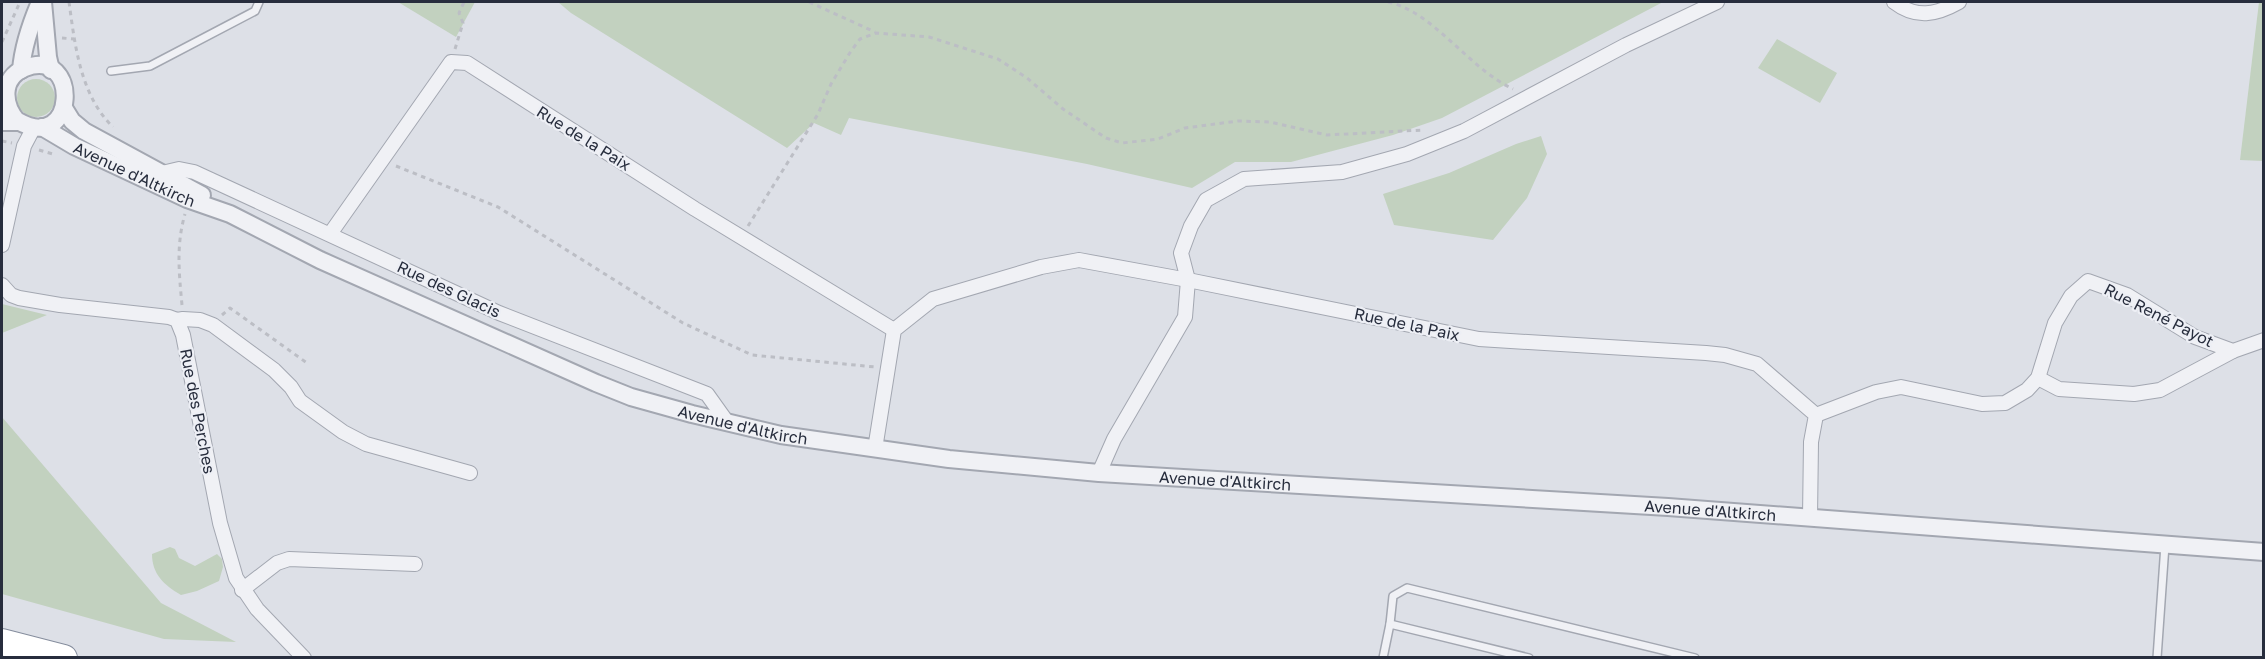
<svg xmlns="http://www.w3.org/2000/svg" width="2265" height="659" font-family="'Golos Text',sans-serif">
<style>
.green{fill:#c2d1bf}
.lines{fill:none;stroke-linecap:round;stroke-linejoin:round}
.service-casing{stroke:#a3a7b1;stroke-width:10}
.minor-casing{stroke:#a3a7b1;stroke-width:16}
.tertiary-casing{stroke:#a3a7b1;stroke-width:20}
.motorway-casing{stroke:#858d9d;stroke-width:28}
.path{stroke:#bcbec5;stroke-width:3;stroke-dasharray:4.5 4.5;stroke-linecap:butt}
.service{stroke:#f0f1f5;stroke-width:7}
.minor{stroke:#f0f1f5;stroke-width:14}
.tertiary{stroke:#f0f1f5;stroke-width:16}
.motorway{stroke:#fff;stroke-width:26}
.labels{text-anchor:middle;stroke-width:4.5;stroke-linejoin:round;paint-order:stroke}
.street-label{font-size:16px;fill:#272d3d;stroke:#edeff5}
</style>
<rect width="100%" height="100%" fill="#dde0e7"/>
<!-- green -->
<g class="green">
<path d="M398 2H475L456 37Z"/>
<path d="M558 2H1663L1442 118 1393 135 1291 162H1235L1192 188 1087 164 849 118 841 135 814 123 787 148 571 13Z"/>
<path d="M2259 2H2264L2263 161 2240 160Z"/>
<path d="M1777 39 1837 73 1820 103 1758 68Z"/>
<circle cx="36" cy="98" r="19"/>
<path d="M1541 136 1547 154 1527 198 1493 240 1394 225 1383 194 1449 173 1516 144Z"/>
<path d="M2 304 6 305 47 315 2 333Z"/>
<path d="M2 417 161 603 236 642 164 639 2 594Z"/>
<path d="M170 547 175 549 179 558 195 566 217 554 222 559 223 567 219 581 197 591 181 595C164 585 152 574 152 554Z"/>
</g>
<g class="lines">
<!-- service casing -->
<g class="service-casing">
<g id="service">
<path d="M111 71 150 66 255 11 259 2"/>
<path d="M1390 624 1393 596 1407 588 1695 658"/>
<path d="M1383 658 1390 624 1529 658"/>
<path d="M2157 658 2165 545"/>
</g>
</g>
<!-- minor casing -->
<g class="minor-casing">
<g id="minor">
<path d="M1894 2C1916 19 1936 15 1959 2"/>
<path d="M162 173 179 169 194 172 499 313 707 394 727 422"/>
<path d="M330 234 451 62 467 63 695 209 894 330"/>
<path d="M2 245 24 146 34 127"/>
<path d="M2 285 11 295 19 298 60 305 169 317 177 320 183 335 220 523 236 578 257 609 304 658"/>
<path d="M177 320 183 319 200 320 213 325 274 370 291 387 300 401 343 432 366 444 470 473"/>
<path d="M2038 378 2059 389 2134 394 2160 390 2233 351"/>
<path d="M1816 415 1876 392 1901 387 1982 404 2005 403 2027 390 2038 378 2055 323 2071 296 2088 281 2127 295 2195 337 2233 351 2264 340"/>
<path d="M875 449 894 330 933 299 1041 267 1079 260 1188 280 1479 339 1706 353 1725 355 1757 364 1816 415 1811 442 1810 518"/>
<path d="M1099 473 1114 439 1185 317 1188 280 1181 253 1191 226 1206 200 1244 179 1342 172 1407 154 1464 131 1626 45 1717 2"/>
<path d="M242 590 277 563 289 559 415 564"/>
</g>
</g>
<!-- tertiary casing -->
<g class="tertiary-casing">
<g id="tertiary">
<path d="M43 2 48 57 51 70"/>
<path d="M21 70C23 46 31 23 40 2"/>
<path d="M64 108 72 121 84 131 202 195"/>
<path d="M2 122H18V121C77 155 81 46 25 68 0 78 3 105 18 122"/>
<path id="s1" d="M42 127 74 146 187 199 230 214 320 260 596 383 631 397 692 414 781 435 949 459 1099 473 1668 507 2264 552"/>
</g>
</g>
<!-- motorway casing -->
<g class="motorway-casing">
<path id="motorway" d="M2 642 64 658"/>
</g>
<!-- path -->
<g class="path">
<path d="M69 2C75 45 80 95 113 127"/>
<path d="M809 2 875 32"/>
<path d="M1388 2C1434 12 1468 68 1513 89"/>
<path d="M62 38 74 39"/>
<path d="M2 42 20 2"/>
<path d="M455 49 463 23 459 13 464 2"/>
<path d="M2 141 12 143"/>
<path d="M39 150 53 154"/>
<path d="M396 166 498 207 683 323 752 355 875 367"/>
<path d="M748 226 818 114 831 84 851 51 860 39 876 33 929 37 998 59 1027 78 1063 109 1106 138 1122 143 1158 139 1185 128 1238 121 1270 122 1327 135 1423 130"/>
<path d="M182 305C179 273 176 245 185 214"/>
<path d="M222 315 230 308 307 363"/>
</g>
<!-- service -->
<use href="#service" class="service"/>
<!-- minor -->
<use href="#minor" class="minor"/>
<!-- tertiary -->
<use href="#tertiary" class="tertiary"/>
<!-- motorway -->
<use href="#motorway" class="motorway"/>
</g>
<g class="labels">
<!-- street labels -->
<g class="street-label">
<text transform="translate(584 138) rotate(32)" y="6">Rue de la Paix</text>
<text dy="6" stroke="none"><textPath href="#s1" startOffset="104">Avenue d'Altkirch</textPath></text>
<text transform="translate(449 289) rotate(25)" y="6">Rue des Glacis</text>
<text transform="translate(2159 315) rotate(27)" y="6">Rue René Payot</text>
<text transform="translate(1407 324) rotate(12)" y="6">Rue de la Paix</text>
<text transform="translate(198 411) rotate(79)" y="6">Rue des Perches</text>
<text dy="6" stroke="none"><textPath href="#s1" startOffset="764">Avenue d'Altkirch</textPath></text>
<text dy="6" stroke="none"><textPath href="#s1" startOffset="1250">Avenue d'Altkirch</textPath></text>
<text dy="6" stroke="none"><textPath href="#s1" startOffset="1736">Avenue d'Altkirch</textPath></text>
</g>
</g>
<!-- border -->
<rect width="2265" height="659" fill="none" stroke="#272d3d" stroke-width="6"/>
</svg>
